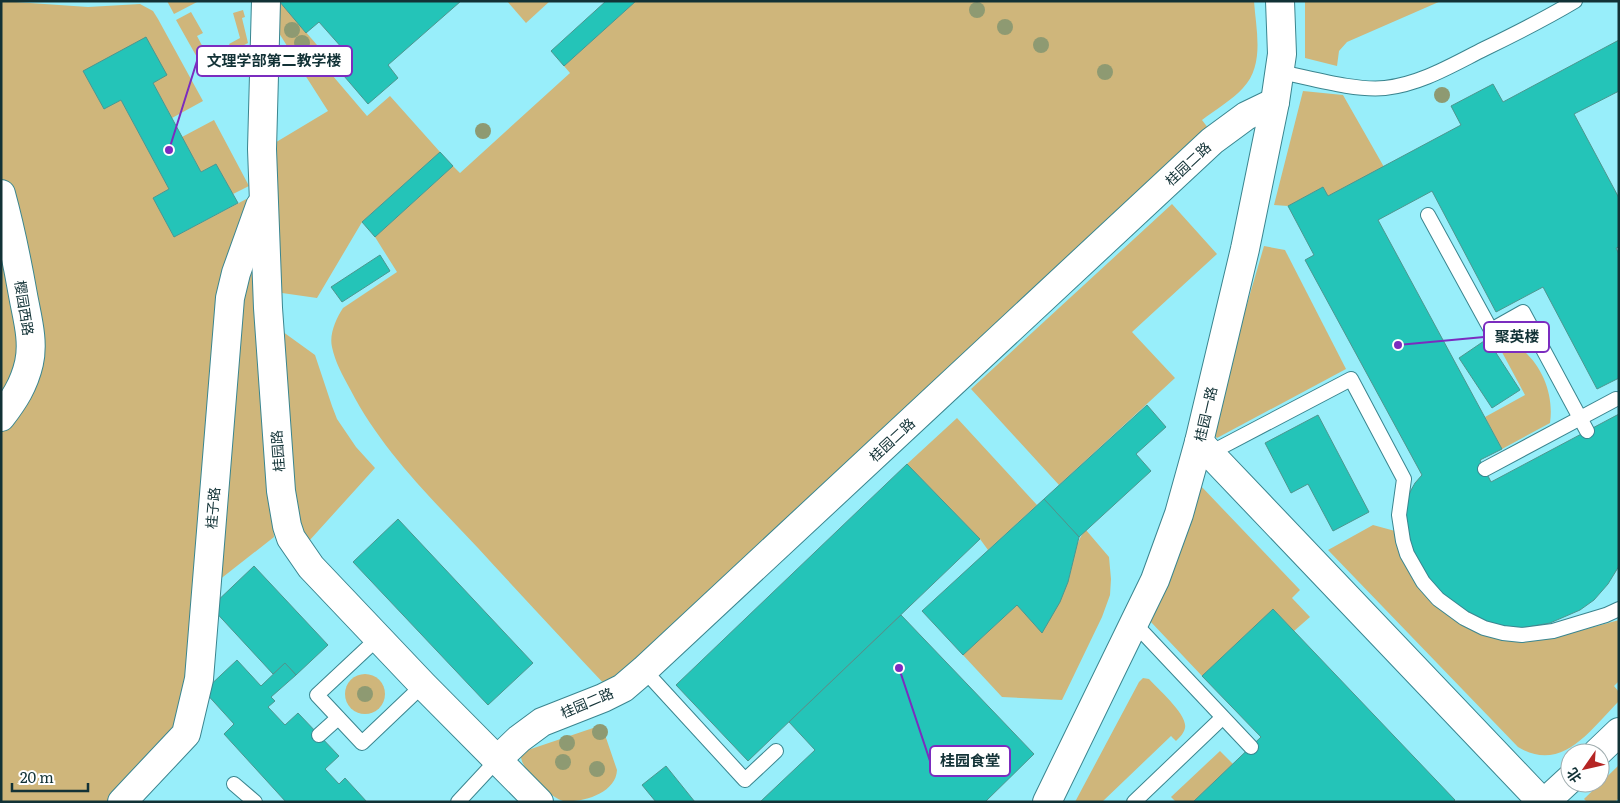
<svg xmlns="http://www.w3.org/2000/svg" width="1620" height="803" font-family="Literata,'Noto Sans SC',serif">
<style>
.built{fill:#98eefa;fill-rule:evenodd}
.green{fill:#cfb67b}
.building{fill:#24c4b8;stroke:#4c968f}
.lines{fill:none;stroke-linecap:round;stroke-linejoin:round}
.lane-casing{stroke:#3a858f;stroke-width:16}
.street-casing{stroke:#3a858f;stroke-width:30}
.lane{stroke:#fff;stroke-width:14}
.street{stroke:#fff;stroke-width:28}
.tree{fill:#8e9a72}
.labels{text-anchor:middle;stroke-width:5;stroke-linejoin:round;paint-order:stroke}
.street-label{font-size:14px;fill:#123236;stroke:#fff}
.leader{fill:none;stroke:#7b2cbf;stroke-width:2}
.callout-dot{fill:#7b2cbf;stroke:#fff;stroke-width:2}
.callout{fill:#fff;stroke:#7b2cbf;stroke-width:2}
.callout-label{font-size:15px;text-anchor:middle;font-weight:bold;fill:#123236}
</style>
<rect width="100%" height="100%" fill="#b8f2fb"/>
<!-- built -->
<path class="built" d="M1 1H1619V802H1ZM1570 753H1600V783H1570Z"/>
<!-- green -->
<g class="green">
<path d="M1 1 88 7 140 4 153 11 158 19 203 101 172 118 153 83 166 75 83 71 104 109 121 100 169 189 153 198 174 237 254 195 256 309 274 537 200 595 179 734 116 802H1Z"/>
<path d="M167 1H199L174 14Z"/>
<path d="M279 1 317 45 297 62 274 25Z"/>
<path d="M507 1H550L526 23Z"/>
<path d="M636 1H1254C1256 30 1265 65 1243 88 1232 100 1215 110 1202 120L1208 128 608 688C564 641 521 595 478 548 431 498 382 451 350 389 343 376 335 362 332 347 329 334 336 319 343 308L397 272 375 237 453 166 460 173 570 73 564 66Z"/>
<path d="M1305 1H1441L1347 42 1339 51 1337 66 1305 58Z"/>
<path d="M243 10 245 17 242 18 248 43 233 51 229 44 240 38 233 13Z"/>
<path d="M191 12 203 33 197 36 207 55 217 50 225 65 207 75 176 20Z"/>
<path d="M321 62 367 116 390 96 440 152 362 222 317 298 282 293 273 144 328 111 305 75Z"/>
<path d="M1303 91 1343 95 1384 167 1328 196 1323 187 1288 206 1274 205Z"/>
<path d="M214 120 249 186 233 194 216 164 201 172 182 137Z"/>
<path d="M1172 204 1217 254 1132 332 1175 378 1059 485 971 389Z"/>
<path d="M1264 246 1285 250 1346 369 1217 438 1210 431Z"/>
<path d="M279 329 315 355 332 406 337 419 356 447 375 468 309 541 300 526 296 514Z"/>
<path d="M1505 340C1537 352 1555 390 1550 423L1502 449 1485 417 1525 395 1496 341Z"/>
<path d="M957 418 1037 505 988 550 980 539 907 464Z"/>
<path d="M1200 485 1300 590 1292 598 1310 617 1294 631 1273 609 1202 676 1150 621Z"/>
<path d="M1373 525 1395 531 1520 641C1554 639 1586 629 1619 620V681L1614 686 1619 692V701C1591 729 1562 774 1518 747L1328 550Z"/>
<path d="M1086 530 1109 557 1111 579 1110 595 1102 617 1062 700 1002 697 963 655 1017 605 1042 632C1051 616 1061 601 1067 584 1074 567 1073 543 1086 530Z"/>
<circle cx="365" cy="694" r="20"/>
<path d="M1143 678 1149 679C1158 689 1188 715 1185 728 1184 733 1180 737 1176 741L1171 736 1102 802H1075L1139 682Z"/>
<path d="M599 726 603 729 617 770C616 793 583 803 563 801 551 797 542 786 533 777 528 771 520 763 521 754L528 750Z"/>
<path d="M1220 751 1233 764 1193 802H1176L1171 797Z"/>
<path d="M1619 765V798L1615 802H1587L1584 799Z"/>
</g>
<!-- building -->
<g class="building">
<path d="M279 1H461L388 65 398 78 368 104 338 69 351 58 319 22 306 33Z"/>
<path d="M606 1H636L564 66 551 51Z"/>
<path d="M146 37 167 75 153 83 201 172 216 164 238 203 174 237 153 198 169 189 121 100 104 109 83 71Z"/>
<path d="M1619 40V91L1574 114 1619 198V247L1616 248 1619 254V378L1597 389 1543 287 1496 312 1432 191 1378 220 1502 449 1480 460 1491 482 1619 414V566L1608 584 1594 600 1580 610 1550 623 1521 628 1504 627 1486 622 1455 606 1427 579 1412 553 1405 512 1410 492 1415 483 1422 475 1305 260 1314 255 1288 206 1323 187 1328 196 1461 125 1451 106 1493 84 1503 102Z"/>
<path d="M440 152 453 166 375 237 362 222Z"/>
<path d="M380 255 390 271 342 302 331 287Z"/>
<path d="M1487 339 1520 390 1492 408 1459 358Z"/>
<path d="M1147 405 1166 427 1136 454 1151 471 1079 537 1044 499Z"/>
<path d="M1318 415 1369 512 1333 531 1308 484 1291 493 1265 443Z"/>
<path d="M907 464 980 539 748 761 676 685Z"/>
<path d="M1044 499 1079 537 1068 582 1060 602 1042 633 1017 605 963 655 922 611Z"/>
<path d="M398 519 533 663 488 705 353 562Z"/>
<path d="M254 566 328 645 296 675 285 663 273 674 211 607Z"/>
<path d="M1273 609 1455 800 1453 802H1193L1261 737 1202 676Z"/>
<path d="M901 615 1034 754 985 802H760L815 750 789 722Z"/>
<path d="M237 660 261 686 285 663 296 675 271 697 275 701 268 707 285 725 298 713 339 756 325 769 339 784 345 778 367 802H286L224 734 234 724 204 691Z"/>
<path d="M666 766 695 802H656L642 785Z"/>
</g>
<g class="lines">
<!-- lane casing -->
<g class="lane-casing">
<g id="lane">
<path d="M1280 72C1311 78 1354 91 1385 88 1421 84 1452 65 1484 49 1515 34 1545 19 1575 1"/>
<path d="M1428 215 1491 330 1523 312 1587 431"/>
<path d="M1210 453 1351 379 1404 479 1399 515 1403 541 1407 554 1423 582 1438 599 1464 618 1484 628 1503 633 1522 635 1553 631 1606 615 1619 609"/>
<path d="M1485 469 1616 399"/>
<path d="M1135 624 1251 747"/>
<path d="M378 638 317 695 362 743 423 685"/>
<path d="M644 670 745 780 776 751"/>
<path d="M319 735 338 718"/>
<path d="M234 784 255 802"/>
<path d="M458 802 497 760"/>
<path d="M1134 802 1222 718"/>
</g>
</g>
<!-- street casing -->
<g class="street-casing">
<g id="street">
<path d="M266 1 262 149 268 308 281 491 287 526 291 538 311 567 423 685 539 802"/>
<path d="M1 194C10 227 17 261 23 295 27 317 34 341 29 363 24 385 14 400 1 417"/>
<path d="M1199 442 1542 802"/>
<path d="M1597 753 1619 732"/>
<path d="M497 760 519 739 542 722 603 698 623 688 644 670 1212 141 1246 116 1275 102"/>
<path d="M122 802 186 734 199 679 230 298 236 273 260 206"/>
<path d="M1047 802 1155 580 1179 514 1199 442 1245 249 1275 102 1282 54 1280 1"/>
<path d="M1545 802 1570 779"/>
</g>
</g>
<!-- lane -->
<use href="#lane" class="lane"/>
<!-- street -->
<use href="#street" class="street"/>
</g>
<!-- trees -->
<g class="tree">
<circle cx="977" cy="10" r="8"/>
<circle cx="1005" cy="27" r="8"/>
<circle cx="292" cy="30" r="8"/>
<circle cx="302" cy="43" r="8"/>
<circle cx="1041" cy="45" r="8"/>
<circle cx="1105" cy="72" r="8"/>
<circle cx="1442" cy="95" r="8"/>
<circle cx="483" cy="131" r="8"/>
<circle cx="365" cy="694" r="8"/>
<circle cx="600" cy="732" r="8"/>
<circle cx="567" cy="743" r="8"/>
<circle cx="563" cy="762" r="8"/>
<circle cx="597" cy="769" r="8"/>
</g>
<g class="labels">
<!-- street labels -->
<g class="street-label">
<text transform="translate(1188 164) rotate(-43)" y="5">桂园二路</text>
<text transform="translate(24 308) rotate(81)" y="5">樱园西路</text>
<text transform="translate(1206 414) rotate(-77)" y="5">桂园一路</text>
<text transform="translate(892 440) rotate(-43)" y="5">桂园二路</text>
<text transform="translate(278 451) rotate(-94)" y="5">桂园路</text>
<text transform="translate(213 508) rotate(-85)" y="5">桂子路</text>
<text transform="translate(587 703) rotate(-23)" y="5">桂园二路</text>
</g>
</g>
<!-- callouts -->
<path class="leader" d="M169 150L197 61M1398 345L1484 337M899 668L930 761"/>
<g class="callout-dot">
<circle cx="169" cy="150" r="5"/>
<circle cx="1398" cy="345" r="5"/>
<circle cx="899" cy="668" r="5"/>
</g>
<g class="callout">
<rect x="197" y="46" width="155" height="30" rx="5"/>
<rect x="1484" y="322" width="65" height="30" rx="5"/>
<rect x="930" y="746" width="80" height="30" rx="5"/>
</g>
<g class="callout-label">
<text x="274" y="66">文理学部第二教学楼</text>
<text x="1517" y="342">聚英楼</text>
<text x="970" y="766">桂园食堂</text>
</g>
<!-- border -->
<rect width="1620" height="803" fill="none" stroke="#123236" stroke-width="5"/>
<!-- north arrow -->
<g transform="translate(1585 768) rotate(236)"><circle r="24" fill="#ffffff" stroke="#a0adaf"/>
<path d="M0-4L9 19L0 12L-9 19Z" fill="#b52524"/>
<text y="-8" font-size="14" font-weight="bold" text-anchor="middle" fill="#123236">北</text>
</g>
<!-- scale -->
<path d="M12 783v8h76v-8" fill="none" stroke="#123236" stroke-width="2.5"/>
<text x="20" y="783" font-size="15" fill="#123236" stroke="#ffffff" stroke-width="4" paint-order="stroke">20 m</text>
</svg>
